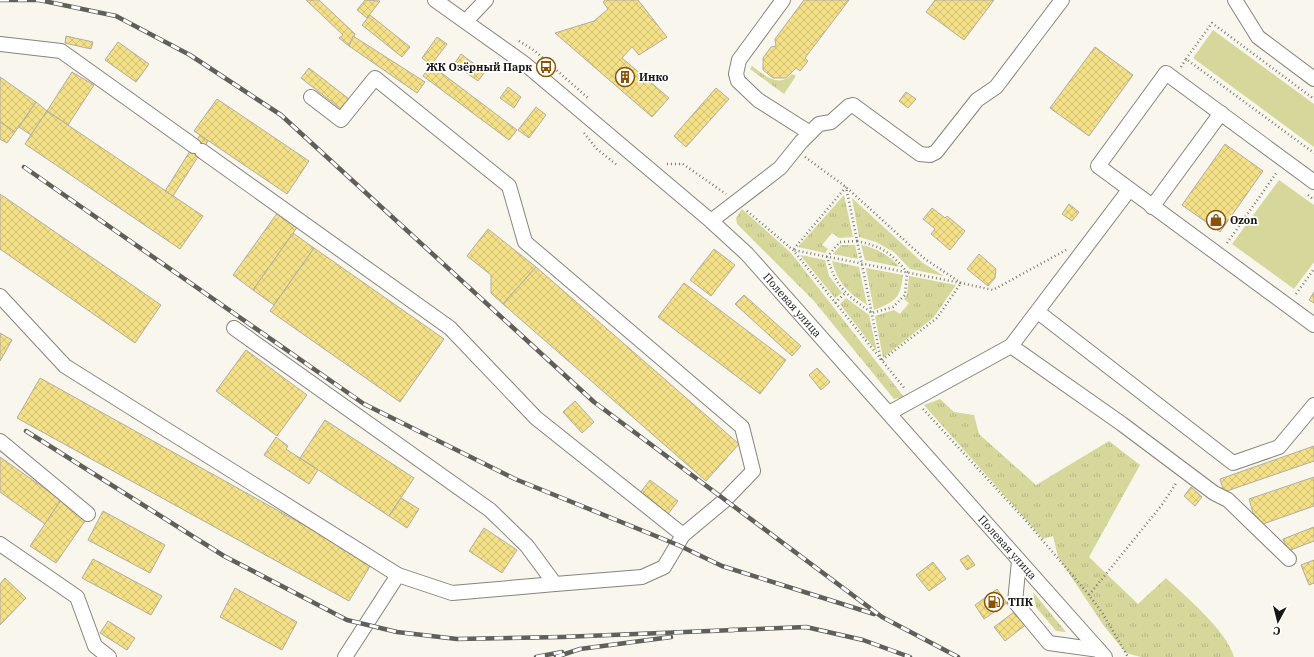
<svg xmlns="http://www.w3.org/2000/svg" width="1314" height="657" font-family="'IBM Plex Serif',serif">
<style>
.grass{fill:url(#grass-tufts)}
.park{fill:#d5d79b}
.building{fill:url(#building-cross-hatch);stroke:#b0aea6}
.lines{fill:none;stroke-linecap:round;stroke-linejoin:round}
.minor-casing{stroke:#86847c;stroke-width:16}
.path{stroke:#7d7c76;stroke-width:2.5;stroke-dasharray:1 3;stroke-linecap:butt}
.minor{stroke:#fff;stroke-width:14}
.rail-casing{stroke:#605f5a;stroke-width:4.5}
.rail{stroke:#fff;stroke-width:3;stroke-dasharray:9;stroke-linecap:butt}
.labels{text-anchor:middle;stroke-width:3.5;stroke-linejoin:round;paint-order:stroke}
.poi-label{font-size:11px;font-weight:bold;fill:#171613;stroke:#fff;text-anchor:start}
.street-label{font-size:11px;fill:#171613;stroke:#fff}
</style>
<defs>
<pattern id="grass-tufts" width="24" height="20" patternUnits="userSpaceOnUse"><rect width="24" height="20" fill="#d5d79b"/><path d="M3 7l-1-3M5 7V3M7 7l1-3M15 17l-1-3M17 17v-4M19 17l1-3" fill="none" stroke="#b6b885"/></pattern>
<pattern id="building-cross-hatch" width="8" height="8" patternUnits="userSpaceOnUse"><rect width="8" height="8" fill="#f4e087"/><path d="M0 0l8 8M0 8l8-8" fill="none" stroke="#d0bf74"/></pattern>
</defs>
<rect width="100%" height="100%" fill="#f9f7ed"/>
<!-- grass -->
<g class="grass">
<path d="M752 66C763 74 779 89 792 74L796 76 784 94 750 69Z"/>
<path d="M844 195 853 237 839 238 832 233 822 245 828 249 825 253 798 247Z"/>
<path d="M852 198 923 263 944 276 910 269 894 252 876 242 859 237Z"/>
<path d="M742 209 791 253 904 397 894 399 814 301 737 224 736 218Z"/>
<path d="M841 245H855L858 259 833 254Z"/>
<path d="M861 245C877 248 888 255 900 267L865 260Z"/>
<path d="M800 255 825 260 829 276 842 293 835 298Z"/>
<path d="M832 261 859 267 867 305C848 292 838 284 832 261Z"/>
<path d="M866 268 903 275C900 299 896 301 874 310Z"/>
<path d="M909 276 956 285 934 317 883 358 875 316 894 310 900 314 909 303 904 299 907 295Z"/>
<path d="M846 298 869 315 877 352 840 304Z"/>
<path d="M940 399 954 412 974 415 979 434 1036 485 1109 441 1140 465 1089 557 1138 604 1166 578C1186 597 1227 631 1234 657H1141L1126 653 1104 626 1058 557 1053 536 1043 539 924 405Z"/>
<path d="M1033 592 1066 632 1056 631 1036 607Z"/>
</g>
<!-- park -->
<g class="park">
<path d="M1213 30 1314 104V147L1193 58Z"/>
<path d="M1279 180 1314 205V262L1294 289 1232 244Z"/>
</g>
<!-- building -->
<g class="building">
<path d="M306 0H319L355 34 349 46 339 38 343 35Z"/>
<path d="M365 0 380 1 367 18 357 10Z"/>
<path d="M605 0H638L667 37 639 55 632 47 622 58 669 98 652 117 555 33 594 21 608 9 603 2Z"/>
<path d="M804 0H849L805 58 808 61 800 71 796 68 786 78H773L763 70V58L771 47 776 46 775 39Z"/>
<path d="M935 0H994L964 40 926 12Z"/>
<path d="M370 15 410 47 402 57 362 25Z"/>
<path d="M66 36 93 42 91 49 65 43Z"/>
<path d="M353 36 425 82 417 93 349 46Z"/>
<path d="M437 37 447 44 431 65 422 58Z"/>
<path d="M118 42 149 64 136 82 105 60Z"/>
<path d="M1095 47 1133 75 1089 136 1050 108Z"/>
<path d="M461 54 485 72 478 81 454 64Z"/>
<path d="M431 65 517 130 509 140 423 76Z"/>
<path d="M309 68 349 99 341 109 301 78Z"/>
<path d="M72 72 94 85 68 125 47 111Z"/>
<path d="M0 77 36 102 15 132 0 122Z"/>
<path d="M508 87 521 97 514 108 500 98Z"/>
<path d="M716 88 729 99 686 147 674 136Z"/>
<path d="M906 92 916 99 908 108 899 101Z"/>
<path d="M217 99 309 161 287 194 194 131Z"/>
<path d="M36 102 47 111 31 135 19 127Z"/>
<path d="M536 107 546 115 529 138 518 130Z"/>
<path d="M47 111 203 216 180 249 25 144Z"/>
<path d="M0 122 15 132 7 143 0 139Z"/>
<path d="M200 135 208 141 173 196 165 191Z"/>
<path d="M1225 144 1263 171 1220 232 1182 205Z"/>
<path d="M0 194 161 305 135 343 0 249Z"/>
<path d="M1069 204 1079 212 1072 221 1062 214Z"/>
<path d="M932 208 945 218 947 216 965 231 950 250 931 234 935 229 923 219Z"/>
<path d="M278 212 298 226 253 290 233 275Z"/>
<path d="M488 229 536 267 503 304 491 293V275L467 256Z"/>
<path d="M293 233 314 248 274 305 253 290Z"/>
<path d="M314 248 444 339 400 402 270 311Z"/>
<path d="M714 249 735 265 711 296 690 280Z"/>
<path d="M979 254 996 269 995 278 988 286 967 269Z"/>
<path d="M536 267 739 444 706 481 503 304Z"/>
<path d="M684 283 786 360 760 394 658 317Z"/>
<path d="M1314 292V303L1309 300Z"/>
<path d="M744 295 801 346 792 356 735 304Z"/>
<path d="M0 333 12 340 0 361Z"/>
<path d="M246 350 307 395 277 436 216 391Z"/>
<path d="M817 368 830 382 821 390 809 375Z"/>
<path d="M40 378 372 563 349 601 17 418Z"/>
<path d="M575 401 594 422 582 433 563 412Z"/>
<path d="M325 420 414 478 389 516 300 458Z"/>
<path d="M276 437 288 446 286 449 318 470 309 484 264 455Z"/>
<path d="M1314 446V461L1224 492 1220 479Z"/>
<path d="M0 457 61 500 45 524 0 492Z"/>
<path d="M1314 477V506L1263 524 1253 513 1249 499Z"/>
<path d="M650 480 678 501 668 514 640 493Z"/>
<path d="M1191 487 1202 497 1195 506 1184 496Z"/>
<path d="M401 498 419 509 407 528 389 516Z"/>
<path d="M61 500 87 518 56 563 30 546Z"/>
<path d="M103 511 165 545 150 573 88 540Z"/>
<path d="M1314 527V541L1288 551 1283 539Z"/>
<path d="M484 528 517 550 502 573 469 551Z"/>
<path d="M968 555 975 565 967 570 960 560Z"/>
<path d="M93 559 162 596 151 615 82 578Z"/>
<path d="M1314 560V583L1309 585 1301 565Z"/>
<path d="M933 562 946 579 929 591 916 575Z"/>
<path d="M5 578 26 598 0 625V584Z"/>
<path d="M235 588 297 622 282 650 220 617Z"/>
<path d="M997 589 1007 603 984 619 975 605Z"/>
<path d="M1018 609 1028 623 1005 641 994 627Z"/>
<path d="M108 621 135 638 127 650 100 633Z"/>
</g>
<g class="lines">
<!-- minor casing -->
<g class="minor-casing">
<g id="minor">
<path id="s1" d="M435 0 525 64 711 221 747 254 1105 657"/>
<path d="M783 0 739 60 736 74 738 81 758 100 810 133"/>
<path d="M1235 0 1258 37 1314 79"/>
<path d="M466 21 486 0"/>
<path d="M0 44 61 51 194 146"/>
<path d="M311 97 341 120 375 78 509 186 525 242 742 427 753 471 725 500 683 535 664 567 642 577 555 584"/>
<path d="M202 151 450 328 536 418 683 535"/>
<path d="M1314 182 1166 73 1098 166 1314 325"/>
<path d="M1152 207 1221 113"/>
<path d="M711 221 780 168 801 142 819 124 831 122 849 106 853 105 920 154 930 155 936 152 977 100 996 87 1062 0"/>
<path d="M0 296 65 366 398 575 452 593 555 584 527 546 490 510 234 328"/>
<path d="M1038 312 1233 463 1279 447 1314 405"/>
<path d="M1011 346 1122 424 1214 493 1228 500 1289 559"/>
<path d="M889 413 1011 346 1129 190"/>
<path d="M0 441 88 514"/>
<path d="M0 544 77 597 95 646 109 657"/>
<path d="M1019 561 1015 602 1049 643 1099 650"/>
<path d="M345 657 398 575"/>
</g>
</g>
<!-- path -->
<g class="path">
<path d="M519 41 535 51 588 98"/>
<path d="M1186 59 1212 23 1314 99"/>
<path d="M1181 67 1186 59 1314 153"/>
<path d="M584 133 597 149 617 165"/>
<path d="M805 157 846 187 925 259 961 283 993 290 1066 250"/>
<path d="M667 164H683L726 194"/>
<path d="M846 187 793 250C849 261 905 272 961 283L937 318 881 361C870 303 858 245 846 187"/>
<path d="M1308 195 1314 200"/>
<path d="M747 211 793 250 905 389"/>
<path d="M857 241C883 247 890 252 907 272L905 295 893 307 872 313C846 294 837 289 827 257L840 242Z"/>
<path d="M1227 243 1277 172"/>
<path d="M1296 294 1314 269"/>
<path d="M835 303 845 293"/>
<path d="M923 409 1027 522 1089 595 1103 614 1128 657"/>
<path d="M1089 595 1161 506 1177 482"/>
</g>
<!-- minor -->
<use href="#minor" class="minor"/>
<!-- rail casing -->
<g class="rail-casing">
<g id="rail">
<path d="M0 0H39L116 16 190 55 281 115 594 402 882 617 958 657"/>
<path d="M24 167 364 404 515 479 678 545 722 566 874 614"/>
<path d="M26 431 224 556 347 620 397 632 457 639 562 637 734 630"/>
<path d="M729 630 806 627 863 640 910 657"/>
<path d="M536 657 562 652"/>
<path d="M556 657 580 649 671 637"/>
</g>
</g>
<!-- rail -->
<use href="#rail" class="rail"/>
</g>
<!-- icons -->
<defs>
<g id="bus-ring" transform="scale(1)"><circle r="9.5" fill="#fff" stroke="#895301" stroke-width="1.5"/><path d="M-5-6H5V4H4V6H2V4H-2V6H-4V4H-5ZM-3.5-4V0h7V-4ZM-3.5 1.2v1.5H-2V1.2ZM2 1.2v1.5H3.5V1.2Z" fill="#895301"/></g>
<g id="building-ring" transform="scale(1)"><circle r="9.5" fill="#fff" stroke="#895301" stroke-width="1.5"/><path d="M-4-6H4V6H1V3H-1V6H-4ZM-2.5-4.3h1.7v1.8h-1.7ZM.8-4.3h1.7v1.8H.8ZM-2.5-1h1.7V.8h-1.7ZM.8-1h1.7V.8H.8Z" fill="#895301"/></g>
<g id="shop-ring" transform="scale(1)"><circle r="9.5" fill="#fff" stroke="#895301" stroke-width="1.5"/><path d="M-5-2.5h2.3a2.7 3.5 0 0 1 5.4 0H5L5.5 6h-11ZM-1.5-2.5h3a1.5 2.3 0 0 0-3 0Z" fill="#895301"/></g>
<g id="fuel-ring" transform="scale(1)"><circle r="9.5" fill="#fff" stroke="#895301" stroke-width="1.5"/><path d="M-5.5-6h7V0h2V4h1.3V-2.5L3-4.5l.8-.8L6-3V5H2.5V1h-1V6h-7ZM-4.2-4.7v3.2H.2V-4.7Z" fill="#895301"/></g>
</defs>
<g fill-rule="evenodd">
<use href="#bus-ring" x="546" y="67"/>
<use href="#building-ring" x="625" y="77"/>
<use href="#shop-ring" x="1216" y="220"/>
<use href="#fuel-ring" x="994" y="602"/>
</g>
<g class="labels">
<!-- poi labels -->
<g class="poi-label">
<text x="532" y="71" text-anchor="end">ЖК Озёрный Парк</text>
<text x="639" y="81">Инко</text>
<text x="1230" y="224">Ozon</text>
<text x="1008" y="606">ТПК</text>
</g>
<!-- street labels -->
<g class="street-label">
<text dy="4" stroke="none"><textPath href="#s1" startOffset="471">Полевая улица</textPath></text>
<text dy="4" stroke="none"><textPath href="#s1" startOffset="795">Полевая улица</textPath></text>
</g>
</g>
<!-- north arrow -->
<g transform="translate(1278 621) rotate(187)" stroke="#ffffff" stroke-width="3" paint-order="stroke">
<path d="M0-3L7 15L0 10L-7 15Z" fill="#171613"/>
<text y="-6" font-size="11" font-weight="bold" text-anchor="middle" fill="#171613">С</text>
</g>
</svg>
